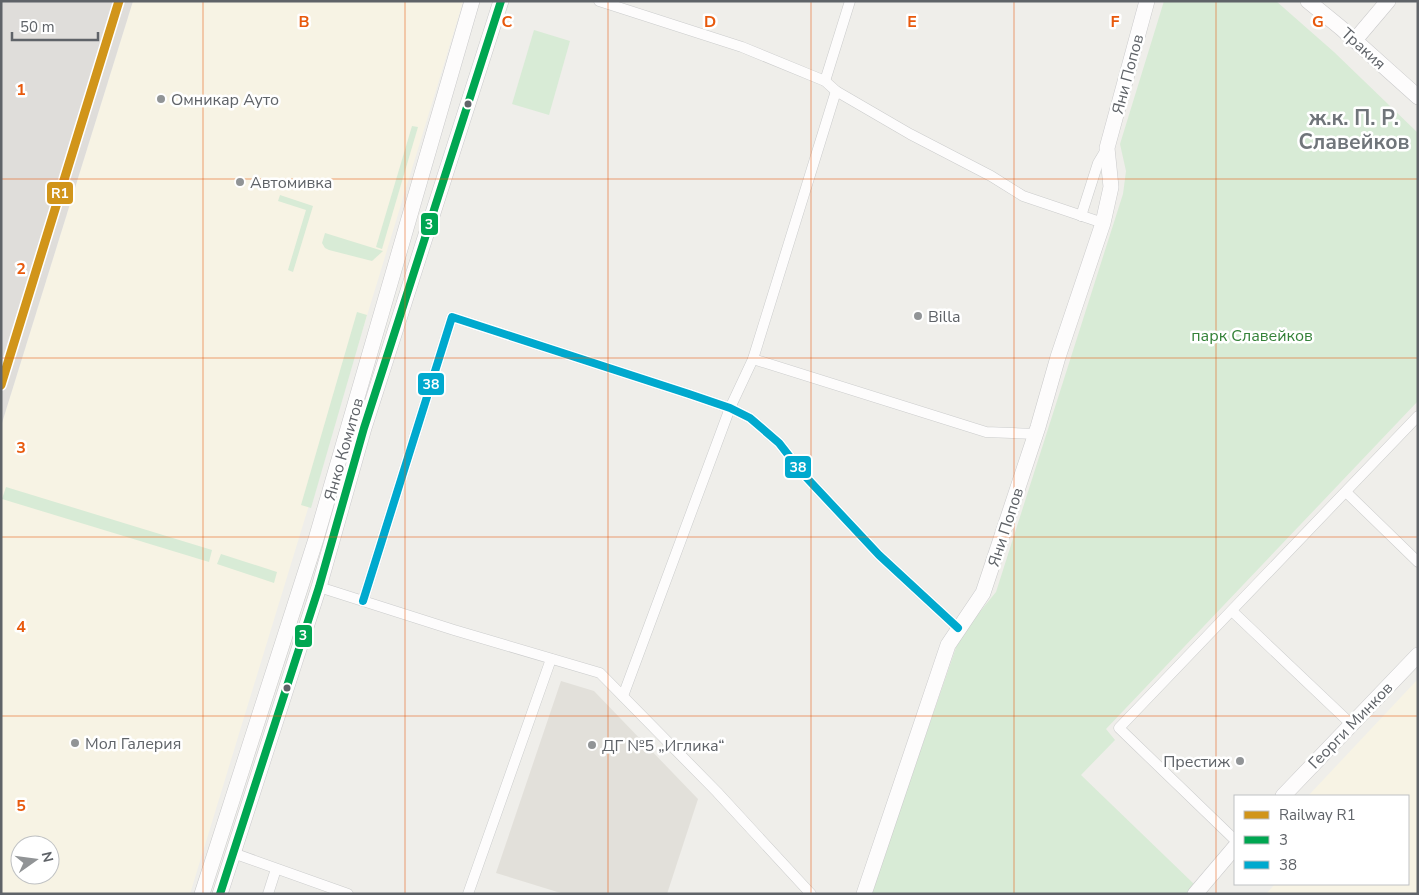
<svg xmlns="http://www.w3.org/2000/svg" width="1419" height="895" font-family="'Nunito Sans',sans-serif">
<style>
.commercial{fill:#f7f3e4;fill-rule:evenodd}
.industrial{fill:#dfddda}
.education{fill:#e2e0da}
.green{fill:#d8ebd6}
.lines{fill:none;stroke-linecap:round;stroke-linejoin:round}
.street-casing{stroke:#cbcccc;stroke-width:11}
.secondary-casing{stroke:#cacacb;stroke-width:16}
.street{stroke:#fdfcfc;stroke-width:10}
.secondary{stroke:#fdfcfc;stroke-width:15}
.bus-1-casing{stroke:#fff;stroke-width:11}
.bus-2-casing{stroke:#fff;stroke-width:11}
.bus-1{stroke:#00a651;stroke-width:8}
.bus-2{stroke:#00a9ce;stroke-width:8}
.rail-1-casing{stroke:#fff;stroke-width:12}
.rail-1{stroke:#d1951a;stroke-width:9}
.grid{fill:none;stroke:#e8590c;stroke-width:1;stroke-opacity:0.55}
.poi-dot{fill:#919496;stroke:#fff;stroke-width:2}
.bus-dot{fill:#5f6368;stroke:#fff;stroke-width:2}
.labels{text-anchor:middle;stroke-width:5;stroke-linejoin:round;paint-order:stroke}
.street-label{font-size:16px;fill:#5f6368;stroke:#fff}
.poi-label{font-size:16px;fill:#5f6368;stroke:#fff;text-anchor:start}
.park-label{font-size:16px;fill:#348238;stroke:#fff}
.district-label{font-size:21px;font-weight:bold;fill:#70757a;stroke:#fff}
.grid-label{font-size:16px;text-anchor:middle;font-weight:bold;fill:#e8590c;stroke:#fff;stroke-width:5;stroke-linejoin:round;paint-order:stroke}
.line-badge{stroke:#fff;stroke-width:2}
.badge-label{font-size:14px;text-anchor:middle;font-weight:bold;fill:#fff}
</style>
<rect width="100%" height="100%" fill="#efeeea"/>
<!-- commercial -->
<g class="commercial">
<path d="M133 1 463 2 190 894H1V426ZM20 845H50V875H20Z"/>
<path d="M1418 679V894H1266L1275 884H1408V796H1308Z"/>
</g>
<!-- industrial -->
<path class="industrial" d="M1 1H133L1 426Z"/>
<!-- education -->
<path class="education" d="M561 681 594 691 698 799 667 894H564L496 873Z"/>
<!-- green -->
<g class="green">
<path d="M1164 1H1276L1334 52 1418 133V401L1106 729 1115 740 1081 775 1195 885 1187 894H871L960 636 996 592 1123 194 1126 171 1120 144Z"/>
<path d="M534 30 570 41 549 115 512 104Z"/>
<path d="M412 126 418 127 382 249 376 247Z"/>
<path d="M280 195 313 206 293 272 288 270 306 210 278 201Z"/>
<path d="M325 233 383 251 372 261 329 250 325 248 322 243Z"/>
<path d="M357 312 367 315 311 508 301 505Z"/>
<path d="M6 487 212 550 209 562 2 499Z"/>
<path d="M221 554 277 572 274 583 217 564Z"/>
</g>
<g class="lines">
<!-- street casing -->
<g class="street-casing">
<g id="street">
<path d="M599 1 742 47 825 81 836 91 910 134 991 176 1023 196 1103 223"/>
<path d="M825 81 850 1"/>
<path d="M1081 216 1098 163 1107 148"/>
<path d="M753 359 986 432 1036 434"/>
<path d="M1346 492 1418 562"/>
<path d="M319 587 454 630 600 673 717 792 811 894"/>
<path d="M363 601 452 317 689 394 730 408 750 418 779 443 804 475 879 555 958 628"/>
<path d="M1232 611 1351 724"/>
<path d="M623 696 730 408 753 359 836 91"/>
<path d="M1235 840 1119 728 1418 416"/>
<path d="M233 853 348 894"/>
<path d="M268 894 276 869"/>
<path d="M468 894 551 659"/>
</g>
</g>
<!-- secondary casing -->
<g class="secondary-casing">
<g id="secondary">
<path d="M1308 1 1341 28 1418 97"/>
<path d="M1355 40 1388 1"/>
<path d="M1283 796 1418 655"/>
<path d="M202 894 316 539 472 1"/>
<path d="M220 894 319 587 364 428 501 1"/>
<path d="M864 894 948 645 983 593 1038 427 1058 357 1103 223 1111 187 1107 148 1147 1"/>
<path d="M1195 894 1235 847"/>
</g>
</g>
<!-- street -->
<use href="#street" class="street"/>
<!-- secondary -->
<use href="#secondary" class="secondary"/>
<!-- bus-1 casing -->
<g class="bus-1-casing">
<path id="bus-1" d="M220 894 319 587 364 428 501 1"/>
</g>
<!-- bus-2 casing -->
<g class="bus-2-casing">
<path id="bus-2" d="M363 601 452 317 689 394 730 408 750 418 779 443 804 475 879 555 958 628"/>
</g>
<!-- bus-1 -->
<use href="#bus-1" class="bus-1"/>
<!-- bus-2 -->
<use href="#bus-2" class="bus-2"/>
<!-- rail-1 casing -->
<g class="rail-1-casing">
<path id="rail-1" d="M1 385 119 1"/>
</g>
<!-- rail-1 -->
<use href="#rail-1" class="rail-1"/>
</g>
<!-- grid -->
<path class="grid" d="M203 1V894M405 1V894M608 1V894M811 1V894M1014 1V894M1216 1V894M1 179H1418M1 358H1418M1 537H1418M1 716H1418"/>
<!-- markers -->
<g class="poi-dot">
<circle cx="161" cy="99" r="5"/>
<circle cx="240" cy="182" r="5"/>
<circle cx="918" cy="316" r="5"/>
<circle cx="75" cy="743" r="5"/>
<circle cx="592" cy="745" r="5"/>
<circle cx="1240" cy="761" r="5"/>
</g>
<g class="bus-dot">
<circle cx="468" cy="104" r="4.5"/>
<circle cx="287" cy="688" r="4.5"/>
</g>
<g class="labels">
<!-- street labels -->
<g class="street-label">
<text transform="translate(1364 48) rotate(42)" y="6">Тракия</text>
<text transform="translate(1127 74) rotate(-75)" y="6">Яни Попов</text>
<text transform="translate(343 449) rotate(-74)" y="6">Янко Комитов</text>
<text transform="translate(1005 527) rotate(-72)" y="6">Яни Попов</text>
<text transform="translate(1350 725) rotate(-46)" y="6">Георги Минков</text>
</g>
<!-- poi labels -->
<g class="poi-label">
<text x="171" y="105">Омникар Ауто</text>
<text x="250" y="188">Автомивка</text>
<text x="928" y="322">Billa</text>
<text x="85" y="749">Мол Галерия</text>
<text x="602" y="751">ДГ №5 „Иглика“</text>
<text x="1230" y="767" text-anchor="end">Престиж</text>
</g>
<!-- park labels -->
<g class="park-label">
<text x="1252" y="341">парк Славейков</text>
</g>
<!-- district labels -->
<g class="district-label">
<text x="1354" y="125">ж.к. П. Р.<tspan x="1354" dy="24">Славейков</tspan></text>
</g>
</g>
<g class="grid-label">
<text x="304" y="27">B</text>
<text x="507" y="27">C</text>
<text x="710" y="27">D</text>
<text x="912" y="27">E</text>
<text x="1115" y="27">F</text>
<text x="1318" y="27">G</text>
<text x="21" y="95">1</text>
<text x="21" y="274">2</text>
<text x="21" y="453">3</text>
<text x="21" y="632">4</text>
<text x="21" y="811">5</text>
</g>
<g class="line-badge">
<rect x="46" y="181" width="28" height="24" rx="5" fill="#d1951a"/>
<rect x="420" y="212" width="19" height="24" rx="5" fill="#00a651"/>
<rect x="417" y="372" width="28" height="24" rx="5" fill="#00a9ce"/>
<rect x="784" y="455" width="28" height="24" rx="5" fill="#00a9ce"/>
<rect x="294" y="624" width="19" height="24" rx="5" fill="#00a651"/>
</g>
<g class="badge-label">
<text x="60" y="198">R1</text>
<text x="429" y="229">3</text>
<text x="431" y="389">38</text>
<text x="798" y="472">38</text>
<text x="303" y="640">3</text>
</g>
<!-- border -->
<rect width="1419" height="895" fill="none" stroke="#5f6368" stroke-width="5"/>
<!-- legend -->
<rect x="1234" y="795" width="175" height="90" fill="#ffffff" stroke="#bfc1c3"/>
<rect x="1244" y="811" width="25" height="8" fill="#d1951a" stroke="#bfc1c3"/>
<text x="1279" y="820" font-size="15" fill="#5f6368">Railway R1</text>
<rect x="1244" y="836" width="25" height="8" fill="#00a651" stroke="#bfc1c3"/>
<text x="1279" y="845" font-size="15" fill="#5f6368">3</text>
<rect x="1244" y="861" width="25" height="8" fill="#00a9ce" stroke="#bfc1c3"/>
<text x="1279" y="870" font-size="15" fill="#5f6368">38</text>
<!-- north arrow -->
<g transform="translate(35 860) rotate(76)"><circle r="24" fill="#ffffff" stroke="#bfc1c3"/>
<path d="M0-4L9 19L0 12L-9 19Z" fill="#919496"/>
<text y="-8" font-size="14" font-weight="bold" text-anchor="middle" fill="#5f6368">N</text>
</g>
<!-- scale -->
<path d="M12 32v8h86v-8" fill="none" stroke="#5f6368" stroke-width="2.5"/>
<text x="20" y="32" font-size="15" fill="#5f6368" stroke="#ffffff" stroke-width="4" paint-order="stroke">50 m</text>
</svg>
